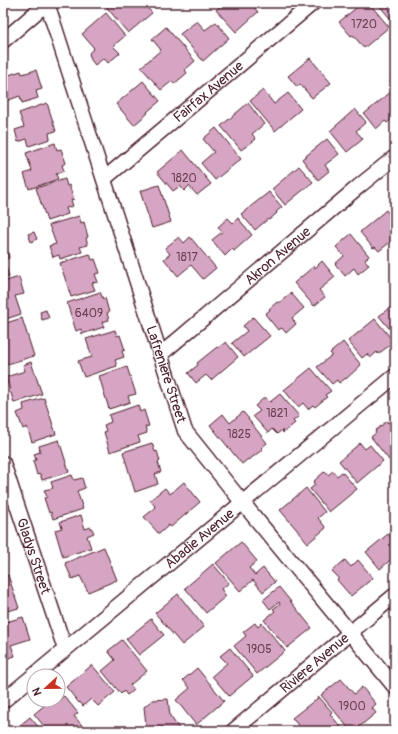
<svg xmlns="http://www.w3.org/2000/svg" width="398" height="734" font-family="Pangolin,sans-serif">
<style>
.building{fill:#d6a5c3;stroke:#4a1f2b}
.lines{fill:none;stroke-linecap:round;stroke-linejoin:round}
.minor-casing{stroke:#4a1f2b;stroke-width:17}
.minor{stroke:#fff;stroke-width:14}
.labels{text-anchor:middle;stroke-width:4;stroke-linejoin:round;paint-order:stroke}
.number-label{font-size:12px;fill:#6d4051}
.street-label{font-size:14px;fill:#4a1f2b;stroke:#fff}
</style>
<rect width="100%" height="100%" fill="#fff"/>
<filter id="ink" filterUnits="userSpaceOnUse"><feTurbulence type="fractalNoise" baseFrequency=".025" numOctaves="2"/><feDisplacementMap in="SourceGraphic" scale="8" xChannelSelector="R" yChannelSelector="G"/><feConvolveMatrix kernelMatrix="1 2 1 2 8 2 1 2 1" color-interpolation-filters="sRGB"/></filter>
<g filter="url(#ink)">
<!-- building -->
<g class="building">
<path d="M105 3H143L152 13 128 33 104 4Z"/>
<path d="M224 3H250L258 12 236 32 216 10Z"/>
<path d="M362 3H369L389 27 364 48 353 35 351 36 339 22Z"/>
<path d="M377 3H395V24Z"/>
<path d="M106 13 125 36 113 46 120 53 108 63 104 58 95 65 91 60 89 53 94 48 82 34Z"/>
<path d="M197 21 205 30 216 22 229 38 203 61 180 34Z"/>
<path d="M166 27 195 61 185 70 187 73 174 84 172 81 161 90 141 67 161 50 152 39Z"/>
<path d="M310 58 331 83 312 98 300 84 297 87 288 76Z"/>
<path d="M36 70 42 89 36 91 38 98 22 103 20 96 3 102V80L7 79 6 76 21 71 22 74Z"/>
<path d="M395 77V87L390 81Z"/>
<path d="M143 81 160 101 147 112 148 113 134 125 116 104Z"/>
<path d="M263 90 274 104 288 93 301 109 275 131 250 101Z"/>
<path d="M392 91 395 95V116L387 123 385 121 376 129 364 114Z"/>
<path d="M47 103 56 131 49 133 50 139 29 146 27 139 18 142 15 130 24 127 19 113Z"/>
<path d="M248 103 264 124 252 134 256 139 241 150 221 126Z"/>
<path d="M355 109 366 122 356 131 363 139 347 152 330 131Z"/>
<path d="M216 128 241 159 215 180 201 163 214 152 203 139Z"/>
<path d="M327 139 339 154 325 165 329 171 318 180 302 159Z"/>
<path d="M55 143 57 150 61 149 66 163 62 165 64 171 56 174 58 179 29 189 24 174 32 171 26 153Z"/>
<path d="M183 150 211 184 197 195 189 186 184 191 180 186 173 191 157 172Z"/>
<path d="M299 166 313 182 285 205 272 189Z"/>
<path d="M65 179 67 186 69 185 74 199 71 200 73 206 66 208 68 214 47 221 36 188Z"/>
<path d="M159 185 171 222 152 228 140 191Z"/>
<path d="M269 192 282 207 276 212 277 213 269 220 268 219 255 230 241 214Z"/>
<path d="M386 210 395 221V230L390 235 394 239 379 251 375 247 373 248 360 232Z"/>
<path d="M79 216 81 223 84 222 88 237 86 238 88 245 80 247 82 252 60 259 59 255 53 257 49 246 56 244 49 225Z"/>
<path d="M228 218 233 223 238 218 252 235 234 251 232 249 225 256 212 240 222 232 218 227Z"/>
<path d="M34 232 37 239 31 242 28 234Z"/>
<path d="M351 234 369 256 365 260 369 265 358 274 354 268 345 276 335 264 344 256 336 247Z"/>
<path d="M179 237 184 243 190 237 216 268 203 279 191 265 178 276 164 259 170 254 165 248Z"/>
<path d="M6 245 9 258 4 260 9 277 3 279V246Z"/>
<path d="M90 254 92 260 95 259 100 273 95 274 98 282 92 283 95 290 71 297 60 263Z"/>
<path d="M322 261 335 277 319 290 325 297 314 306 294 283 314 266 315 268Z"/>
<path d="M19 277 24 294 15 296 21 314 3 320V282Z"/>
<path d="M100 292 103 299 105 298 109 312 107 313 109 320 102 322 104 327 82 334 81 329 76 331 67 303Z"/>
<path d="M291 293 304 308 292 318 296 324 286 333 282 328 278 330 265 314 270 310 269 309 277 302 279 303Z"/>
<path d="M395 299V331L393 333 379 316 393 305 391 302Z"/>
<path d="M46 310 49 318 42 320 40 312Z"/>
<path d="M253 317 270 336 244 357 232 343 247 331 243 326Z"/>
<path d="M22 318 34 356 4 365 3 362V324Z"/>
<path d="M375 319 394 342 378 354 377 352 370 358 367 354 362 358 348 341Z"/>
<path d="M115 330 117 336 120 335 125 350 122 351 124 357 115 360 117 366 84 377 78 361 92 357 86 339Z"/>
<path d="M226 342 238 357 211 380 206 375 196 383 188 373 198 365 197 363 217 347 218 348Z"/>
<path d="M343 342 361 365 346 379V378L339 383 337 380 332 384 317 367 332 355 330 353Z"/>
<path d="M31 362 42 394 14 403 6 377 25 371 23 365Z"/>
<path d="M127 367 136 394 128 396 130 402 109 409 99 376Z"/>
<path d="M311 368 331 391 325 395 327 397 315 407 313 405 308 409 303 403 298 407 284 390Z"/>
<path d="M280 394 299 416 293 421 295 423 283 433 282 430 277 434 272 429 268 433 253 416 260 411 255 406 265 397 270 402Z"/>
<path d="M44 398 56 434 32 442 27 427 23 429 17 413 24 410 23 404Z"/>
<path d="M138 405 140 412 144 410 149 426 145 427 147 433 138 436 140 442 110 452 104 432 106 431 104 425 111 422 109 415Z"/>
<path d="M243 412 249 419H248L267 443 261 448 263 449 249 460 248 459 242 464 210 425 223 414 230 423Z"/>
<path d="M394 418 395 420V455L389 460 371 437 376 433 375 431 387 421 388 423Z"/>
<path d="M59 440 69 472 42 480 40 474 37 475 33 461 36 460 34 454 40 452 39 446Z"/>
<path d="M152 443 155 452 157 451 160 461 158 462 161 472 155 474 158 484 135 492 123 452Z"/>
<path d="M360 443 365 449 370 445 383 461 357 483 339 461Z"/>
<path d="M325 471 328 475 333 471 337 476 342 472 357 489 329 512 310 489 315 485 313 482Z"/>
<path d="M72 475 74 480 82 478 85 488 77 491 83 509 53 519 51 512 49 513 44 498 47 497 44 490 53 488 51 482Z"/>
<path d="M184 482 200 502 171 527 169 525 159 534 144 517 155 508 154 507 155 506 150 500 165 488 170 494Z"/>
<path d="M306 488 325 512 318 518 326 528 308 543 280 510Z"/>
<path d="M81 515 85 529 91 527 94 533 87 536 91 548 63 557 55 530 62 528 60 522Z"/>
<path d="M395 521V530L391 525Z"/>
<path d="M388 534 395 542V556L380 569 366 552Z"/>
<path d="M241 542 257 561 249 568 255 575 263 568 275 582 263 592 253 580 240 591 216 563Z"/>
<path d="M104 547 117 580 88 592 80 576 72 579 65 563Z"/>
<path d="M345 560 351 567 358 560 373 578 351 596 337 580 339 578 332 571Z"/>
<path d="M213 564 229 583 221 589 226 596 206 613 185 588Z"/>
<path d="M8 575 19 608 3 612V577Z"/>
<path d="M279 587 312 628 287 648 264 620 275 611 273 609 280 604 279 602 270 609 263 600Z"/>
<path d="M178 594 204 627 182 645 155 613Z"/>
<path d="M23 617 30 639 11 645 15 656 3 660V623Z"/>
<path d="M151 619 164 635 139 655 126 639Z"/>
<path d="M255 623 258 627 262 623 285 651 257 674 234 646 246 636 243 632Z"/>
<path d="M122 640 147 671 130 685 134 690 127 695 124 691 121 694 102 671 115 660 108 651Z"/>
<path d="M230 648 253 676 229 696 212 676 227 663 220 656Z"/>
<path d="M92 665 115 692 98 706 91 699 83 706 80 702 79 703 66 687Z"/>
<path d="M197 668 224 701 196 725 176 700 190 688 183 680Z"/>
<path d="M341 679 354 694 362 687 376 704 372 708 376 713 359 727 362 731H351L321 695Z"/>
<path d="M64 696 78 713 74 716 87 731H48L34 714 51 700 54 704Z"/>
<path d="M319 697 332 712 330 714 344 731H303L292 718Z"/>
<path d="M168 699 170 716 181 731H151L146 725 144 707 152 700Z"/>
<path d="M30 717 42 731H22H23L19 726Z"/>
<path d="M141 727 144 731H135Z"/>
</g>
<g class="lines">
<!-- minor casing -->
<g class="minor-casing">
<g id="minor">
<path id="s1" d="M47 3 185 431 242 502 395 687"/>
<path d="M3 41 47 3"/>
<path id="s2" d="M104 179 313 3"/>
<path id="s3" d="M160 355 358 187 395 157"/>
<path id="s4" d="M3 463 65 649"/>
<path id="s5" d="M3 701 395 376"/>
<path id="s6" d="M233 731 395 595"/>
</g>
</g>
<!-- minor -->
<use href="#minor" class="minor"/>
</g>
</g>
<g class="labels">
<!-- number labels -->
<g class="number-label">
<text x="364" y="28">1720</text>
<text x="184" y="182">1820</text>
<text x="187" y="261">1817</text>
<text x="89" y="317">6409</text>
<text x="277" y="417">1821</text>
<text x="239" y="438">1825</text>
<text x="259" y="653">1905</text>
<text x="352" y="710">1900</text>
</g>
<!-- street labels -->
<g class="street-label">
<text dy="5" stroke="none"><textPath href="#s2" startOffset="136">Fairfax Avenue</textPath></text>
<text dy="5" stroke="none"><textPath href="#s3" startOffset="154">Akron Avenue</textPath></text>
<text dy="5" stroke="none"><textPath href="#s1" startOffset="390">Lafreniere Street</textPath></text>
<text dy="5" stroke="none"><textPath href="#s5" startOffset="255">Abadie Avenue</textPath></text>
<text dy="5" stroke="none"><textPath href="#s4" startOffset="98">Gladys Street</textPath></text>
<text dy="5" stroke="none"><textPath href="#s6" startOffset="106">Riviere Avenue</textPath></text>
</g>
</g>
<!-- margin -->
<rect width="398" height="734" fill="none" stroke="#fff" stroke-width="16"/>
<rect x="8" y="8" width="382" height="718" fill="none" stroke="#4a1f2b" stroke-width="1.5" filter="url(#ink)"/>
<!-- north arrow -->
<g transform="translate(46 688) rotate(248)"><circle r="19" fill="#ffffff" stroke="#b7a5aa"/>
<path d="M0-3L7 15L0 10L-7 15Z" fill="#c8321e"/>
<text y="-6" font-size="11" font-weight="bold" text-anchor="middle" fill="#4a1f2b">N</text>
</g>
</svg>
